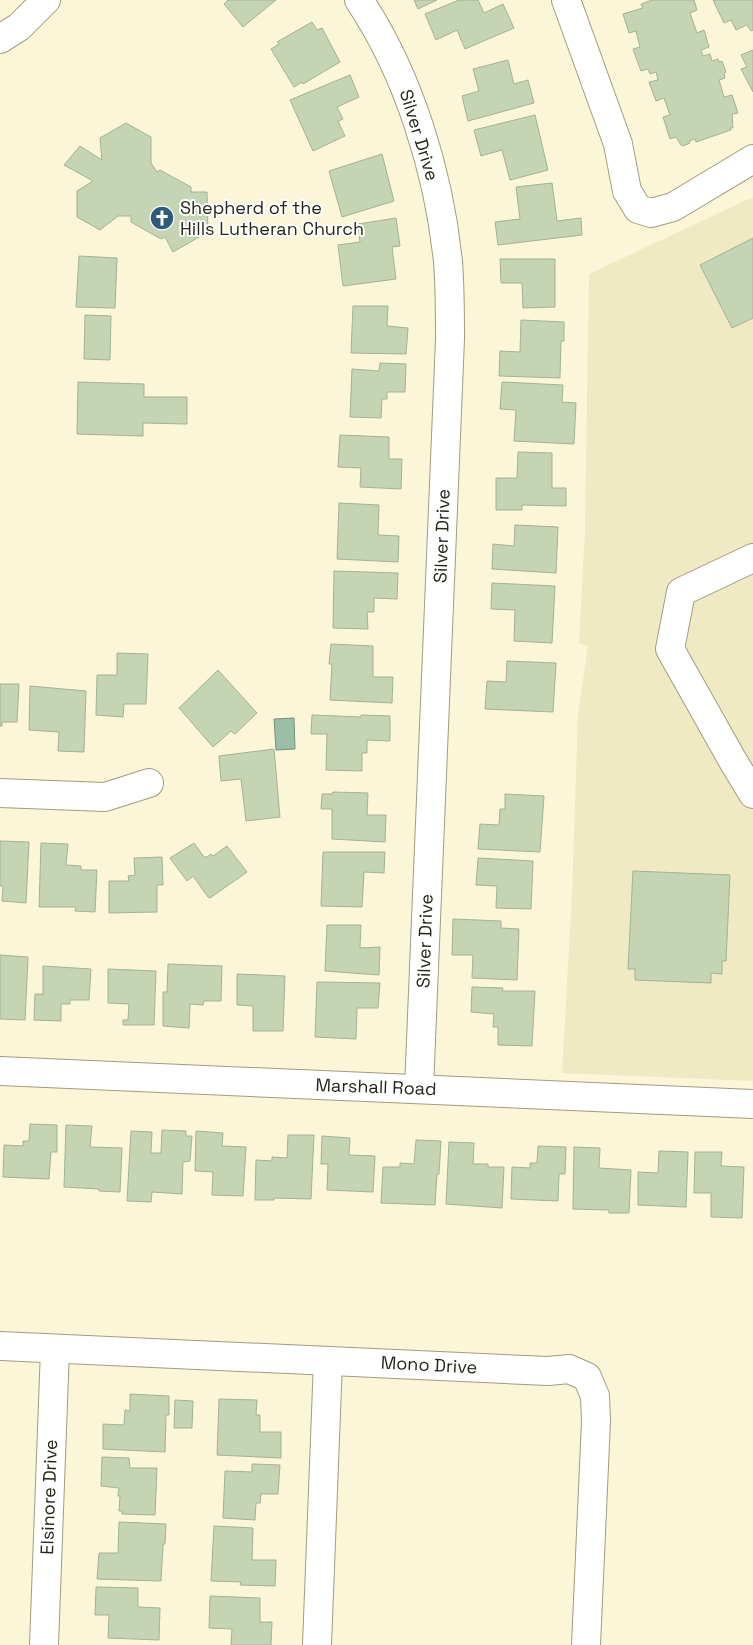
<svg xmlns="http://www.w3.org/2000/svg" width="753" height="1645" font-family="'Space Grotesk',sans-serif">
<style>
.built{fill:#efe9c4}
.water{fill:#9bbea7;stroke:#78907d}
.building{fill:#c5d5b3;stroke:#a4b196}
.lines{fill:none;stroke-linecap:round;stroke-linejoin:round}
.minor-casing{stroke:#a09c7f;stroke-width:30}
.minor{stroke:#fff;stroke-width:28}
.labels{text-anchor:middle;stroke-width:4;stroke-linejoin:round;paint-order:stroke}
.street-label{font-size:18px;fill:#27261a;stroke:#fff}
.poi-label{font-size:18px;fill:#27261a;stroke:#fff;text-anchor:start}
</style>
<rect width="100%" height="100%" fill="#fbf6d7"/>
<!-- built -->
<path class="built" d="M753 197V1081L562 1073 572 894 578 714 588 646 579 643 585 530 589 274Z"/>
<!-- water -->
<path class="water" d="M294 718 295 749 276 750 274 719Z"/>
<!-- building -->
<g class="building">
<path d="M228 0H276L243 27 224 4Z"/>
<path d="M414 0H437L418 9Z"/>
<path d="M459 0H478L484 13 503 4 514 28 465 49 457 30 436 40 425 14Z"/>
<path d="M652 0H694L697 10 690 13 697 33 704 30 709 47 701 50 703 56 710 54 712 61 718 59 719 62 722 61 726 72 724 73 725 78 719 80 724 97 732 95 738 113 732 114 733 128H730L731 130 696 142 695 139 689 141 690 143 683 146 681 145 676 137 670 139 663 117 670 115 664 98 656 101 649 82 658 80 656 72 650 74 648 69 641 71 633 49 640 47 636 31 629 33 623 14 643 8 641 4Z"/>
<path d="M713 0H753V30L751 31 747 25 736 30 731 20 724 23Z"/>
<path d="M312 22 317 30 322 28 340 62 303 84 302 82 294 87 271 49 279 44 277 42Z"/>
<path d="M753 50V92L741 69 747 67 741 55Z"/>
<path d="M508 60 514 84 528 80 534 103 468 121 462 96 479 91 473 69Z"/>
<path d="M350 75 359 97 337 107 343 119 338 121 345 136 313 151 290 100Z"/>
<path d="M535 115 548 170 510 180 502 150 481 156 474 130Z"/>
<path d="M126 123 151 137V163L157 172 160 170 191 187V192H207L208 232 173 252 165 237 161 239 131 222V216H118L100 230 77 217V191L93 181 64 165 80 146 102 160 100 138Z"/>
<path d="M382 154 394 201 342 217 329 171Z"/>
<path d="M552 183 557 221 581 218 582 235 498 245 495 222 520 219 516 187Z"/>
<path d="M396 218 400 246 392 247 396 279 343 286 338 245 360 242 358 224Z"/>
<path d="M753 238V318L732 328 700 265Z"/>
<path d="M79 256 117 258 115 308 76 307Z"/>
<path d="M500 259H555V307L523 308 522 283H501Z"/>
<path d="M353 306H388L387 326 408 328 406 354 351 353Z"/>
<path d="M85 315 111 316 110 360 84 359Z"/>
<path d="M521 320 564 322V341H561L560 378 499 376 500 351 520 352Z"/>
<path d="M380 363 406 364 405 392H387V399H382L381 418 350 417 352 369 379 371Z"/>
<path d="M78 382 144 384V397H187V424L143 423V436L77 434Z"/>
<path d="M502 382 563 385 562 402 576 403 574 444 514 441 516 410 500 409Z"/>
<path d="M340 435 389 437V459H402L401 489 360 487 361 468 338 467Z"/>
<path d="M518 452 552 453V488H566V506L522 505V510H496V478H517Z"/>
<path d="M339 503 379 505 378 535 399 536 398 562 337 559Z"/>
<path d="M515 525 558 527 556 573 492 569 493 544 514 546Z"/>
<path d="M334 571 398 573 397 599 374 598V612H367L368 629 333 628Z"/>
<path d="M492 583 555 586 552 643 514 641 515 610 491 609Z"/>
<path d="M331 644 373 646V677H393L392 703 330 700 332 664H329Z"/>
<path d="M117 653 148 654 146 704H124L123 717 96 715 97 675H117Z"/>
<path d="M507 661 556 663 553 712 485 709 487 681 506 682Z"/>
<path d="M218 670 257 713 235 734 231 731 213 747 179 708Z"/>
<path d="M0 684H19L17 722H2V726H0Z"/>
<path d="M30 686 86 691 84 752 58 751 59 732 29 730Z"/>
<path d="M312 715 361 717V715L390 716V741L367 740V753H362V771L326 770 327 734H311Z"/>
<path d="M274 749 280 817 246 821 241 779 221 781 219 756Z"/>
<path d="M333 792 368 793 367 815H386L385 842 332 839V809H321L322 794H332Z"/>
<path d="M505 794 544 796 540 852 478 849 480 824 499 825 500 809H505Z"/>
<path d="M0 841 29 842 26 903 2 901 3 886H0Z"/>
<path d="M41 843 68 844 66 865 81 866V870H97L95 912 75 911 76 907H39Z"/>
<path d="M194 843 204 857H207L211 854 213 856 227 846 247 872 210 898 208 897 193 876 187 881 170 858Z"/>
<path d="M323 852H385L384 873 364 872 362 907 321 906Z"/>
<path d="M162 857 163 885H157V912L109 913V881H129L128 876 135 875 134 858Z"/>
<path d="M478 858 533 861 531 909 496 908 497 886 476 885Z"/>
<path d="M633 871 730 875 726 961H722V974L711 973V983L635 980V969H628Z"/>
<path d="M453 919 501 921V928L519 929 517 980 472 978 473 955H452Z"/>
<path d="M327 925H361L360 948 380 947 379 975 325 971Z"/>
<path d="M0 955 28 957 25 1020 0 1019Z"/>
<path d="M168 964 222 966 221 1001H204L203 1005 190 1004 189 1028 163 1026V992H167Z"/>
<path d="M43 966 91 969 89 1000H70V1004H61V1021L34 1020 35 994H43Z"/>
<path d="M108 969 156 971 154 1025H123V1020H128L129 1004 108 1003Z"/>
<path d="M237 974 285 976 283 1031H253V1006L237 1005Z"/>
<path d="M317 982 380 983 378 1008H357L356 1039 315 1037Z"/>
<path d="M472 987 503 988 502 991H535L532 1046 498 1045V1027H493L494 1014 471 1012Z"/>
<path d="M30 1124 57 1125V1152H51L49 1179 3 1177 4 1145 23 1146V1141H29Z"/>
<path d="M66 1125 92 1126 90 1147 122 1148 120 1192 99 1191V1189L64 1187Z"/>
<path d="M162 1130 186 1131V1136H192L190 1161 183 1162 182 1194 152 1192 151 1202 127 1201 131 1131 152 1132 151 1153H161Z"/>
<path d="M196 1131 223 1133 222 1146 246 1147 243 1196 212 1195 213 1172 195 1171Z"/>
<path d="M288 1135H314L311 1199 274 1198V1200H255L256 1160 272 1161V1157L287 1158Z"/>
<path d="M322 1136 350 1138 349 1155 375 1156 373 1192 327 1190 328 1164H321Z"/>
<path d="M416 1140 441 1141 439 1174H437L435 1205 381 1203 383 1167H400V1163L414 1164Z"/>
<path d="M449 1142 474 1143 473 1164H488V1167H504L502 1208 446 1204Z"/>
<path d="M538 1146 566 1147 565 1174H559L558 1201 511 1199 512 1167 530 1168V1163H537Z"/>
<path d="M574 1147 600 1148 599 1168 631 1170 629 1213H609V1210L573 1209Z"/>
<path d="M659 1151 688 1152 686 1207 638 1205V1172L658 1173Z"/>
<path d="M695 1152H722L721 1166 744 1167 742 1218 711 1217V1193H694Z"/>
<path d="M130 1394 169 1396V1415H166L165 1452 103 1449V1424L124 1425 125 1410 130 1411Z"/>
<path d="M219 1399 257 1400 256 1415H260V1432H281V1458L217 1455Z"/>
<path d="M175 1400 193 1401 192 1428H174Z"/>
<path d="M102 1457 129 1458 130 1468H157L155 1515 122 1514V1511H119L120 1496H118L119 1488 101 1486Z"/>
<path d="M252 1464 280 1465 278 1494H261L260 1503H256L255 1520 223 1518 225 1471 252 1472Z"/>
<path d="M119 1522 166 1524 165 1544 163 1545 161 1581 97 1579 99 1553H118Z"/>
<path d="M214 1526 253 1528 252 1560H276L275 1586 240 1585 241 1582 211 1581Z"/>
<path d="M96 1587 138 1588V1607L160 1608 159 1640 108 1638 109 1615H95Z"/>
<path d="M210 1596 260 1598V1622H272L271 1645H231L232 1629 209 1628Z"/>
</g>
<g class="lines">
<!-- minor casing -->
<g class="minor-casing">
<g id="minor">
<path d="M359 0C409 75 439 173 448 262 450 288 450 314 450 339L419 1089"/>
<path d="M566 0 618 144 627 191 638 209 651 213 673 207 753 159"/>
<path d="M0 39 19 27 46 0"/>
<path d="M753 558 681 592 670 649 733 761 753 794"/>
<path d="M0 793 105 797 149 783"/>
<path d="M0 1071 753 1104"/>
<path d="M0 1346 548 1371 569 1369 587 1377 595 1396 596 1421 586 1645"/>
<path d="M44 1645 55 1349"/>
<path d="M317 1645 328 1361"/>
</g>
</g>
<!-- minor -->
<use href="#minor" class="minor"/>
</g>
<!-- icons -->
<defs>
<g id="church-disc" transform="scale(1.25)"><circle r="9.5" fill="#2d5b7a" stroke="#fff"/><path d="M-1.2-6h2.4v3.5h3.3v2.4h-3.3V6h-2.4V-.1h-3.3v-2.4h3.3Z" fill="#fff"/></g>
</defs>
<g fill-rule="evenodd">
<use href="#church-disc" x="162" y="218"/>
</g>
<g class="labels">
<!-- street labels -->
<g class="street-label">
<text transform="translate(419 135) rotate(73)" y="6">Silver Drive</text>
<text transform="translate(442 536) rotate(-88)" y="6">Silver Drive</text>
<text transform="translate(425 941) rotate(-88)" y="6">Silver Drive</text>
<text transform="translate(376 1087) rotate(2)" y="6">Marshall Road</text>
<text transform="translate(429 1365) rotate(3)" y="6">Mono Drive</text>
<text transform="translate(49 1497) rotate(-88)" y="6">Elsinore Drive</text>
</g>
<!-- poi labels -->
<g class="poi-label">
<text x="180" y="214">Shepherd of the<tspan x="180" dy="21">Hills Lutheran Church</tspan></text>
</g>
</g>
</svg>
